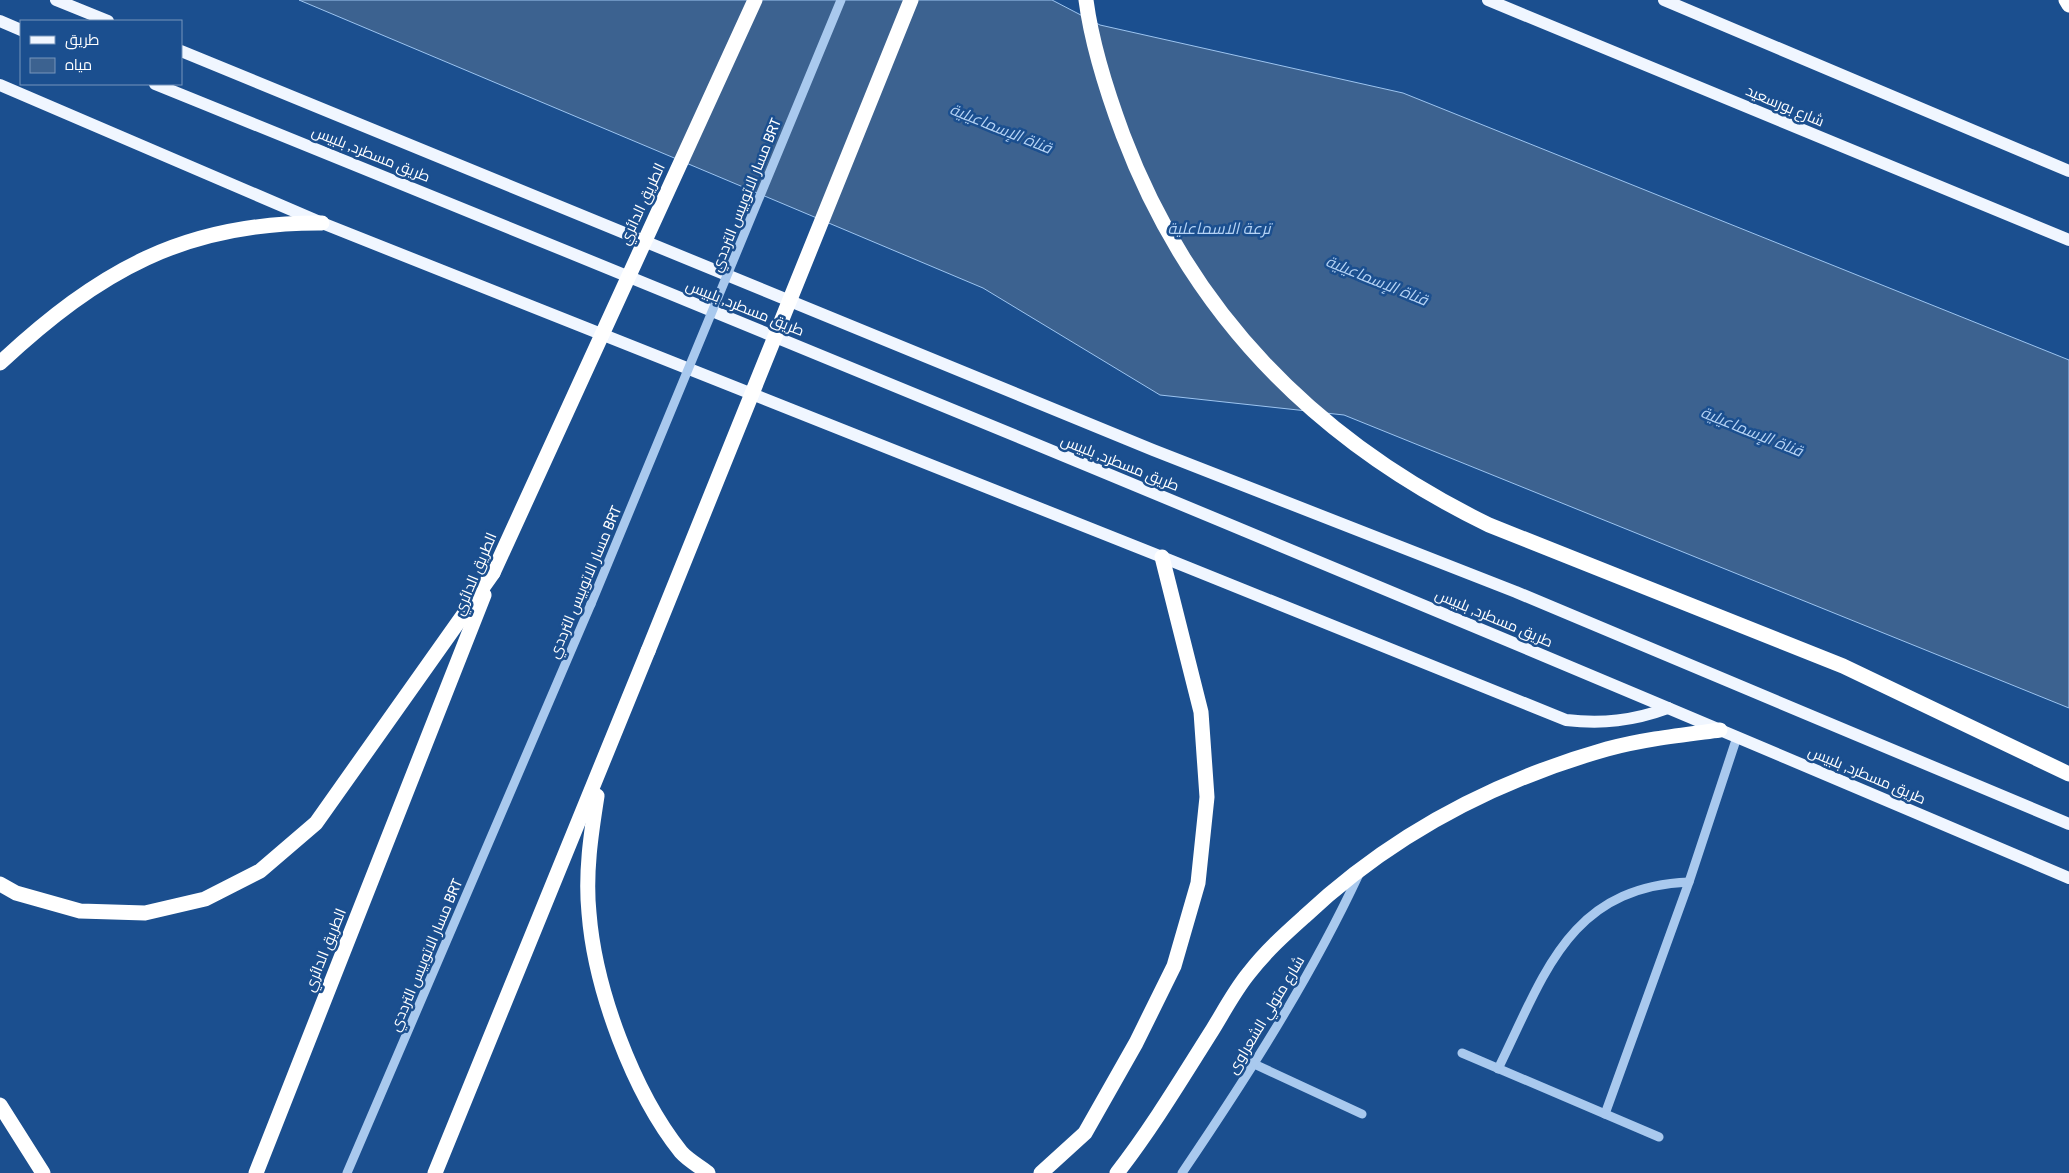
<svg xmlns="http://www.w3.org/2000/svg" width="2069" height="1173" font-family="'Archivo Narrow',Cairo,sans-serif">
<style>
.water{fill:#3c6290;stroke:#9cc4f0}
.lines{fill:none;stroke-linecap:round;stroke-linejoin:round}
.minor{stroke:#a9c9ee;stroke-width:9}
.major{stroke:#f0f6ff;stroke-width:12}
.highway{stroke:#fff;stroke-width:15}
.minor-bridge{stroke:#a9c9ee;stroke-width:9}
.highway-bridge{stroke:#fff;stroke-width:15}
.labels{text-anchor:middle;stroke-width:5;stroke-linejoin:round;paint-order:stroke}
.street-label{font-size:15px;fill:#fff;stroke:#1b4f8f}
.water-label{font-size:16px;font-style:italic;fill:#b5d3f5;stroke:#1b4f8f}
</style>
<rect width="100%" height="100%" fill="#1b4f8f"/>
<!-- water -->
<path class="water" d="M299 0H1052L1100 25 1403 93 2069 360V708L1344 415 1160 395 983 288Z"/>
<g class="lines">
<!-- minor -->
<g class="minor">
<path d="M1462 1053 1659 1137"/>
<path d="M1252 1063 1362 1114"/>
<path d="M1498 1069C1544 976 1568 887 1689 882"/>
<path d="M1605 1114 1689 882 1737 737"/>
<path d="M347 1173 591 604"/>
<path d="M1182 1173C1247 1077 1310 979 1359 874"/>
</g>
<!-- major -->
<g class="major">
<path d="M56 0 108 21"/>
<path d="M1488 0 2069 240"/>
<path d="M1664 0 2069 171"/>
<path d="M0 21 21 30"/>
<path d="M181 51 1153 450 1516 592 2069 824"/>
<path d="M155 84C795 343 1434 607 2069 878"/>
<path d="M0 85 322 223 1162 557 1566 720C1602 724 1633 721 1668 708"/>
</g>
<!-- highway -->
<g class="highway">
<path d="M1086 0C1092 46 1107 92 1123 135 1191 315 1318 442 1489 525L1843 666 2069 774"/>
<path d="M2066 0 2069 5"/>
<path d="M0 363C99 271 184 222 322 223"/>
<path d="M597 796C591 834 585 873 589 913 595 989 633 1092 681 1152 688 1160 699 1166 708 1173"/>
<path d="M0 884 16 893 80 911 145 913 205 899 260 871 316 823 493 573"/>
<path d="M0 1105 43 1173"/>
<path d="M256 1173 484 595"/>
<path d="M435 1173 648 651"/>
<path d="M1041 1173 1085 1133 1136 1043 1174 966 1198 883 1207 797 1201 712 1162 557"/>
<path d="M1117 1173C1152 1128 1182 1078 1213 1029 1224 1011 1235 990 1249 973 1265 952 1285 934 1304 917 1390 836 1494 781 1607 749 1644 739 1682 735 1720 730"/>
</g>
<!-- minor-bridge -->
<path class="minor-bridge" d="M591 604 841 0"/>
<!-- highway-bridge -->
<g class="highway-bridge">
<path d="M493 573 755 0"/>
<path d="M648 651 911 0"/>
</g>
</g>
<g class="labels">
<!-- street labels -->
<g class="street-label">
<text transform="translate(1785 106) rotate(23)" y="5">شارع بورسعيد</text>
<text transform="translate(371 154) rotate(22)" y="5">طريق مسطرد, بلبيس</text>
<text transform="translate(746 195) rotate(-68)" y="5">مسار الاتوبيس الترددي BRT</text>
<text transform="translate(642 204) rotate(-65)" y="5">الطريق الدائري</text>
<text transform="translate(745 308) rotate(22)" y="5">طريق مسطرد, بلبيس</text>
<text transform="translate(1120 463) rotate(22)" y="5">طريق مسطرد, بلبيس</text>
<text transform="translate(475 574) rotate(-67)" y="5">الطريق الدائري</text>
<text transform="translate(585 582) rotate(-67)" y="5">مسار الاتوبيس الترددي BRT</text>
<text transform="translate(1494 618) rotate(23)" y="5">طريق مسطرد, بلبيس</text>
<text transform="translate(1867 775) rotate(23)" y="5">طريق مسطرد, بلبيس</text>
<text transform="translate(325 950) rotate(-68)" y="5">الطريق الدائري</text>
<text transform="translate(426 955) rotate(-67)" y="5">مسار الاتوبيس الترددي BRT</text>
<text transform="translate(1266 1015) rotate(-59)" y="5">شارع متولي الشعراوى</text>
</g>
<!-- water labels -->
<g class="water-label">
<text transform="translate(1001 128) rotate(22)" y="6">قناة الإسماعيلية</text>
<text x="1219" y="234">ترعة الاسماعلية</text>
<text transform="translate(1377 280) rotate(22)" y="6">قناة الإسماعيلية</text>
<text transform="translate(1752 431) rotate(22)" y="6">قناة الإسماعيلية</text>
</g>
</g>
<!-- legend -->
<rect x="20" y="20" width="162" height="65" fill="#1b4f8f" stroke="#7695bc"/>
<rect x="30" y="36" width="25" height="8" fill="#f0f6ff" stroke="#7695bc"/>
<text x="65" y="45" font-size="15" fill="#ffffff">طريق</text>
<rect x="30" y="58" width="25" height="15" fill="#3c6290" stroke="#7695bc"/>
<text x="65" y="70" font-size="15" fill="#ffffff">مياه</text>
</svg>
